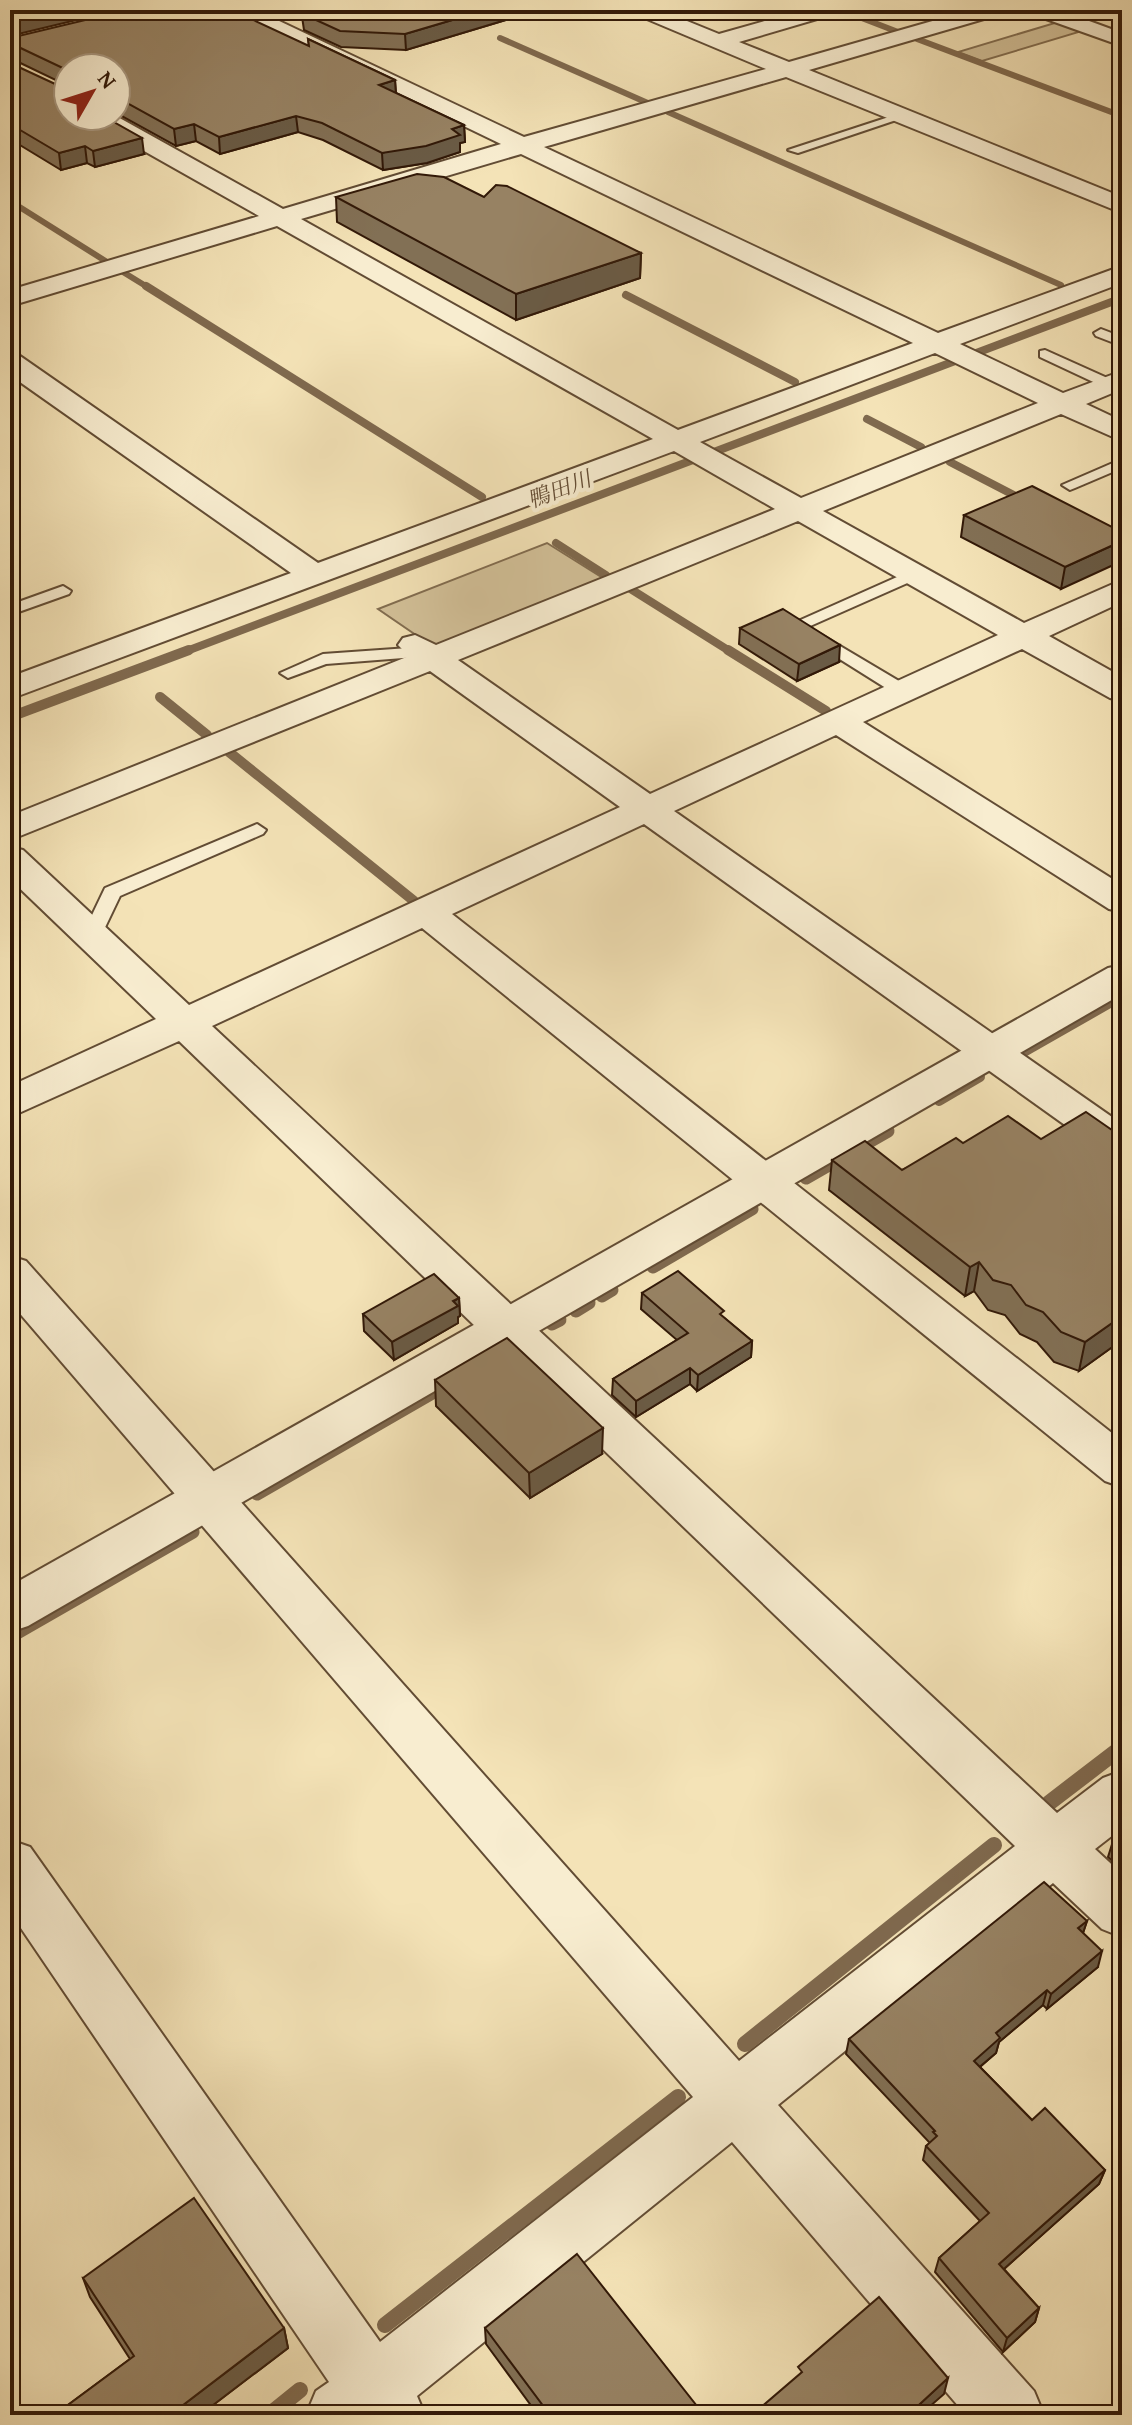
<svg xmlns="http://www.w3.org/2000/svg" width="1132" height="2425" font-family="'Gentium Book Plus','Noto Serif JP',serif">
<style>
.green{fill:#d3c199;stroke:#826d50;stroke-width:2}
.lines{fill:none;stroke-linecap:round;stroke-linejoin:round}
.stream-far4{stroke:#7f694e;stroke-width:6}
.stream-far3{stroke:#7f694e;stroke-width:8}
.stream-far2{stroke:#7f694e;stroke-width:10}
.stream-far1{stroke:#7f694e;stroke-width:13}
.stream{stroke:#7f694e;stroke-width:16}
.service-casing{stroke:#624c34;stroke-width:4}
.minor-casing{stroke:#624c34;stroke-width:4}
.tertiary-casing{stroke:#624c34;stroke-width:4}
.service{fill:#f8edd0;fill-rule:evenodd}
.minor{fill:#f8edd0;fill-rule:evenodd}
.tertiary{fill:#f8edd0;fill-rule:evenodd}
.wall{fill:#827055;stroke:#321908;stroke-width:2}
.shaded-wall{fill:#6a5b45;stroke:#321908;stroke-width:2}
.building{fill:#978263;stroke:#321908;stroke-width:2}
.labels{text-anchor:middle;stroke-width:8;stroke-linejoin:round;paint-order:stroke}
.far-water-label{font-size:22px;font-style:italic;fill:#654e36;stroke:#f8edd0}
</style>
<rect width="100%" height="100%" fill="#f4e3b7"/>
<filter id="stains"><feTurbulence type="fractalNoise" baseFrequency=".0025" numOctaves="4"/><feColorMatrix values="0 0 0 0 .2 0 0 0 0 .09 0 0 0 0 .02 0 0 0 .5 -.17"/></filter>
<radialGradient id="worn" r=".72"><stop offset=".6" stop-color="#630" stop-opacity="0"/><stop offset="1" stop-color="#630" stop-opacity=".3"/></radialGradient>
<!-- green -->
<g class="green">
<path d="M1058 22 1082 31 982 61 958 52Z"/>
<path d="M547 543 606 580 442 646H432L378 609Z"/>
</g>
<g class="lines">
<!-- stream-far4 -->
<g class="stream-far4">
<path d="M841 10 898 32"/>
<path d="M500 38 650 104"/>
<path d="M917 39 1122 116"/>
<path d="M668 112 1061 285"/>
<path d="M10 201 107 262"/>
<path d="M123 272 149 288"/>
</g>
<!-- stream-far3 -->
<g class="stream-far3">
<path d="M146 286 482 497"/>
<path d="M626 295 795 382"/>
<path d="M867 419 921 447"/>
<path d="M950 462 1027 502"/>
<path d="M556 543 606 575"/>
<path d="M629 588 731 652"/>
<path d="M184 652 1122 298"/>
</g>
<!-- stream-far2 -->
<g class="stream-far2">
<path d="M728 650 826 711"/>
<path d="M160 697 207 735"/>
<path d="M10 717 189 650"/>
<path d="M229 752 414 901"/>
<path d="M1024 1052 1122 996"/>
<path d="M939 1101 980 1077"/>
</g>
<!-- stream-far1 -->
<g class="stream-far1">
<path d="M806 1178 888 1131"/>
<path d="M653 1267 752 1209"/>
<path d="M602 1296 612 1290"/>
<path d="M576 1311 589 1303"/>
<path d="M552 1324 560 1320"/>
<path d="M257 1494 446 1385"/>
<path d="M10 1637 193 1532"/>
</g>
<!-- stream -->
<g class="stream">
<path d="M1049 1803 1122 1747"/>
<path d="M745 2044 994 1845"/>
<path d="M385 2325 678 2097"/>
<path d="M269 2415 300 2390"/>
</g>
<!-- service casing -->
<g class="service-casing">
<g id="service">
<path d="M898 114 908 116 798 153 788 150Z"/>
<path d="M1101 329 1122 337V346L1096 336 1094 333Z"/>
<path d="M1045 350 1114 381 1116 384 1104 387 1040 357V351Z"/>
<path d="M1122 459V468L1075 488 1070 490 1062 485Z"/>
<path d="M915 569 921 571V577L808 627 909 687 912 691 909 695H897L787 626Z"/>
<path d="M63 586 71 591 69 594 10 615V605Z"/>
<path d="M423 647 431 652 429 656 326 664 288 678 280 673 323 654Z"/>
<path d="M257 824 266 830 263 834 120 896 99 940 92 942 82 936 105 888Z"/>
</g>
</g>
<!-- minor casing -->
<g class="minor-casing">
<g id="minor">
<path d="M229 10H256L524 137 766 69 635 14 632 10H660L719 34 804 10H837L834 14 739 42 789 62 971 10H1004L1001 14 809 70 1122 197V213L786 77 544 147 938 333 1122 266V283L960 344 1063 393 1122 371V389L1086 404 1122 421V441L1061 414 823 511 1024 623 1122 580V602L1049 636 1122 677V701L1110 698 1022 649 863 722 1122 885V912L1109 909 836 735 674 811 1122 1124V1159L1107 1155 644 824 452 914 1122 1441V1487L1105 1481 422 928 212 1026 1057 1813 1103 1778 1122 1771V1828L1095 1849 1122 1874V1937L1102 1929 1053 1883 778 2105 1034 2391 1044 2415H966L732 2142 417 2396 425 2415H306L316 2391 329 2382 10 1912V1840L30 1847 380 2342 693 2097 10 1302V1256L26 1261 739 2061 1015 1846 179 1041 10 1117V1086L156 1019 10 879V847L23 850 189 1005 620 807 430 671 10 840V816L409 656 398 645 403 638 415 635 436 645 775 509 674 451 10 699V677L291 573 10 375V354L20 356 318 563 653 439 277 226 10 306V290L259 216 91 121 87 116H116L283 209 501 144 232 14ZM521 154 913 343 678 430 301 219ZM935 353 1038 403 801 498 700 442ZM798 521 998 635 650 794 458 660Z"/>
<path d="M1029 10H1059L1122 33V46L1032 14Z"/>
</g>
</g>
<!-- tertiary casing -->
<g class="tertiary-casing">
<path id="tertiary" d="M1122 965V994L28 1626 10 1632V1586L1108 968Z"/>
</g>
<!-- service -->
<use href="#service" class="service"/>
<!-- minor -->
<use href="#minor" class="minor"/>
<!-- tertiary -->
<use href="#tertiary" class="tertiary"/>
</g>
<!-- wall -->
<g class="wall">
<path d="M301 10H528L509 19 406 50 341 47 304 30Z"/>
<path d="M10 38 309 46 308 39 395 80 396 93 464 125 465 142 460 143V152L427 163 383 170 323 140 298 132 220 154 196 141 176 146 116 113V68L68 86 10 58Z"/>
<path d="M10 63 144 154 95 167 87 163 61 170 10 139Z"/>
<path d="M336 197H484L641 253 640 278 516 320 337 222Z"/>
<path d="M964 515 1122 532 1061 589 961 537Z"/>
<path d="M740 628 839 662 797 681 739 644Z"/>
<path d="M963 1143 1122 1340 1079 1371 1054 1362 1037 1342 1020 1334 1005 1315 988 1310 974 1291 965 1296 829 1190 832 1160 902 1170Z"/>
<path d="M642 1293 724 1318 752 1341 751 1357 697 1391 690 1384 636 1417 612 1395 613 1379 677 1340 641 1309Z"/>
<path d="M459 1298 460 1316 458 1317V1323L394 1360 364 1331 363 1314Z"/>
<path d="M435 1380 602 1454 530 1498 436 1406Z"/>
<path d="M1122 1834V1870L1108 1857 1113 1841Z"/>
<path d="M1087 1921 1083 1933 1098 1967 1047 2009 1043 2005 999 2042 996 2053 980 2067 1032 2120 1105 2170 1099 2184 1004 2269 1039 2308 1035 2322 1003 2352 935 2272 939 2258 980 2221 923 2160 926 2146 930 2143 846 2054 849 2039Z"/>
<path d="M83 2278 284 2328 288 2348 200 2415H71L68 2405 130 2359 90 2297Z"/>
<path d="M485 2328 704 2415H538L486 2344Z"/>
</g>
<!-- shaded-wall -->
<g class="shaded-wall">
<path d="M51 10H118L10 36V20Z"/>
<path d="M486 10H528L509 19 406 50 405 34Z"/>
<path d="M395 80 396 96 379 85Z"/>
<path d="M296 116 298 132 220 154 219 137Z"/>
<path d="M194 124 196 141 176 146 174 129Z"/>
<path d="M464 125 465 142 460 143V152L427 163 383 170 382 153Z"/>
<path d="M142 138 144 154 95 167 93 151Z"/>
<path d="M85 146 87 163 61 170 59 153Z"/>
<path d="M641 253 640 278 516 320V294Z"/>
<path d="M1122 541V561L1061 589 1065 567Z"/>
<path d="M840 645 839 662 797 681 799 664Z"/>
<path d="M979 1262 974 1291 965 1296 970 1267Z"/>
<path d="M459 1298 460 1316 458 1317V1323L394 1360 392 1342Z"/>
<path d="M1122 1316V1340L1079 1371 1085 1342Z"/>
<path d="M752 1341 751 1357 697 1391 698 1375Z"/>
<path d="M690 1368V1384L636 1417V1401Z"/>
<path d="M603 1428 602 1454 530 1498 529 1473Z"/>
<path d="M1087 1921 1082 1936 1078 1928Z"/>
<path d="M1102 1951 1098 1967 1047 2009 1051 1994Z"/>
<path d="M1047 1990 1043 2005 999 2042 996 2053 970 2075 974 2061 996 2033Z"/>
<path d="M1105 2170 1099 2184 995 2277 999 2264Z"/>
<path d="M1039 2308 1035 2322 1003 2352 1007 2338Z"/>
<path d="M284 2328 288 2348 200 2415H170Z"/>
<path d="M948 2378 944 2394 920 2415H908Z"/>
</g>
<!-- building -->
<g class="building">
<path d="M10 10H51L10 20Z"/>
<path d="M127 10H232L309 46 308 39 395 80 379 85 464 125 452 129 460 135 426 146 382 153 322 123 296 116 219 137 194 124 174 129 116 97V68H68V90L67 70 10 43V38Z"/>
<path d="M303 10H486L405 34 340 31 303 14Z"/>
<path d="M10 63 68 90V116H103L142 138 93 151 85 146 59 153 10 124Z"/>
<path d="M417 174 444 177 484 197 496 185 507 186 641 253 516 294 336 197Z"/>
<path d="M1032 486 1122 532V541L1065 567 964 515Z"/>
<path d="M783 609 840 645 799 664 740 628Z"/>
<path d="M1086 1112 1122 1137V1194L1118 1196 1122 1199V1316L1085 1342 1061 1332 1043 1312 1026 1305 1011 1285 993 1280 979 1262 970 1267 832 1160 865 1141 902 1170 956 1138 963 1143 1008 1116 1041 1139Z"/>
<path d="M678 1271 724 1311 720 1314 752 1341 698 1375 690 1368 636 1401 613 1379 688 1333 642 1293Z"/>
<path d="M434 1274 459 1298 453 1301 458 1306 392 1342 363 1314Z"/>
<path d="M507 1338 603 1428 529 1473 435 1380Z"/>
<path d="M1122 1834V1850L1113 1841Z"/>
<path d="M1044 1882 1087 1921 1078 1928 1102 1951 1051 1994 1047 1990 996 2033 1000 2038 974 2061 1032 2120 1045 2108 1105 2170 999 2264 1039 2308 1007 2338 939 2258 989 2213 926 2146 937 2136 933 2132 935 2131 849 2039Z"/>
<path d="M194 2198 284 2328 170 2415H74L68 2405 134 2356 83 2278Z"/>
<path d="M577 2254 704 2415H550L485 2328Z"/>
<path d="M879 2297 948 2378 908 2415H752L802 2372 798 2367Z"/>
</g>
<g class="labels">
<!-- far-water labels -->
<g class="far-water-label">
<text transform="translate(559 489) rotate(-21)" y="8">鴨田川</text>
</g>
</g>
<!-- margin -->
<rect width="1132" height="2425" fill="none" stroke="#f4e3b7" stroke-width="40"/>
<rect x="12" y="12" width="1108" height="2401" fill="none" stroke="#321908" stroke-width="4"/>
<rect x="20" y="20" width="1092" height="2385" fill="none" stroke="#321908" stroke-width="2"/>
<!-- north arrow -->
<g transform="translate(92 92) rotate(51)"><circle r="38" fill="#f8edd0" stroke="#a99880" stroke-width="2"/>
<path d="M0-6L14 30L0 20L-14 30Z" fill="#8f2418"/>
<text y="-12" font-size="22" font-weight="bold" text-anchor="middle" fill="#321908">N</text>
</g>
<rect width="100%" height="100%" filter="url(#stains)"/>
<rect width="100%" height="100%" fill="url(#worn)"/>
</svg>
